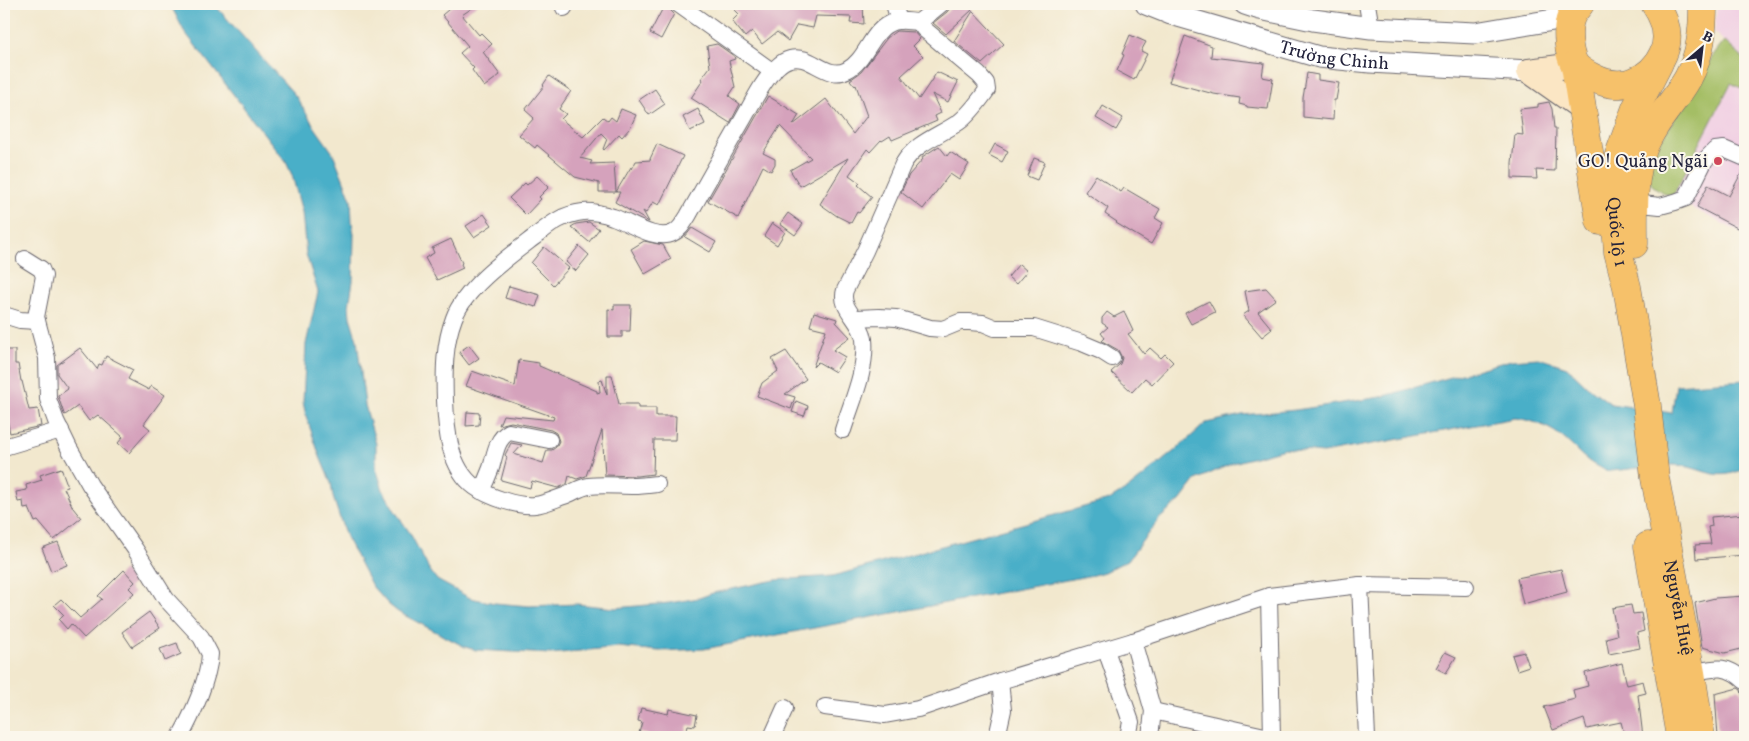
<svg xmlns="http://www.w3.org/2000/svg" width="1749" height="741" font-family="Vollkorn,serif">
<style>
.built{fill:#f1d0e3}
.green{fill:#a4be65;stroke:#637050}
.water{fill:#49afc8;stroke:#366882}
.building{fill:#d5a2bc}
.lines{fill:none;stroke-linecap:round;stroke-linejoin:round}
.minor-casing{stroke:#6b676e;stroke-width:18}
.tertiary-casing{stroke:#6b676e;stroke-width:23}
.secondary-casing{stroke:#6b676e;stroke-width:26}
.trunk-casing{stroke:#6b676e;stroke-width:29}
.minor{stroke:#fff;stroke-width:16}
.tertiary{stroke:#fff;stroke-width:21}
.secondary{stroke:#fbe6c4;stroke-width:24}
.trunk{stroke:#f6c16b;stroke-width:28}
.poi-dot{fill:#d1495b;stroke:#fbf7ec;stroke-width:2}
.labels{text-anchor:middle;stroke-width:4;stroke-linejoin:round;paint-order:stroke}
.street-label{font-size:18px;fill:#22223b;stroke:#fbf7ec}
.poi-label{font-size:18px;fill:#22223b;stroke:#fbf7ec;text-anchor:end}
</style>
<rect width="100%" height="100%" fill="#fbf7ec"/>
<filter id="ink" filterUnits="userSpaceOnUse"><feTurbulence type="fractalNoise" baseFrequency=".02" numOctaves="2"/><feDisplacementMap in="SourceGraphic" scale="10" xChannelSelector="R" yChannelSelector="G"/><feConvolveMatrix kernelMatrix="1 2 1 2 8 2 1 2 1" color-interpolation-filters="sRGB"/></filter>
<filter id="wash" filterUnits="userSpaceOnUse"><feTurbulence type="fractalNoise" baseFrequency=".0096" numOctaves="4" result="noise"/><feDisplacementMap in="SourceGraphic" scale="20" xChannelSelector="R" yChannelSelector="G"/><feGaussianBlur stdDeviation="1.12" result="paint"/><feColorMatrix in="noise" values="0 0 0 0 0 0 0 0 0 0 0 0 0 0 0 0 0 1.4 0 .05"/><feComposite in="paint" operator="in"/></filter>
<g filter="url(#wash)">
<rect width="100%" height="100%" fill="#f2e8ce"/>
<!-- built -->
<g class="built">
<path d="M1717 4H1745V60L1714 32Z"/>
<path d="M1739 67 1745 70V235L1692 208 1673 196Z"/>
</g>
<!-- green -->
<path class="green" d="M1724 41 1745 60V90L1731 83 1673 196 1663 193 1652 185 1649 179 1650 158 1714 54Z"/>
<!-- water -->
<path class="water" d="M170 4H214L295 95 316 129 333 153 351 199 352 222 354 234 353 281 349 306 350 317 357 340 365 405 376 444V468L383 490 395 511 410 533 429 569 437 580 470 598 495 603 529 606 577 604 615 608 669 603 699 598 713 593 775 580 833 576 1109 500 1130 487 1178 448 1206 423 1242 415 1296 410 1381 397 1511 360 1539 358 1567 367 1588 387 1611 404 1672 413 1676 385 1745 380V468C1714 485 1700 464 1671 465 1654 466 1638 468 1621 470 1617 470 1610 472 1606 470 1592 466 1582 456 1572 446 1555 429 1538 421 1515 418L1323 453 1284 449 1233 463 1196 480 1180 501 1159 519 1128 560 1104 572 1093 575 704 649 659 651 618 647 551 654 476 650 465 647 398 612 388 604 372 586 346 537 333 497 331 483 320 457 306 416 303 402 306 344 318 292 306 254 302 212 292 175 286 162 184 31Z"/>
<g id="blocks">
<!-- building -->
<g class="building">
<path d="M455 4H478L462 15 479 35 481 33 492 44 483 52 500 75 484 87 472 70 474 68 460 53 468 46 442 15Z"/>
<path d="M665 4H668L669 9 674 14 661 39 650 33Z"/>
<path d="M729 4H863L864 24 850 23 851 17 816 16 813 28 797 25 788 41 777 32 762 44 752 31 745 37 732 21 739 14Z"/>
<path d="M953 4H965L972 10 946 34 933 23 947 12Z"/>
<path d="M973 11 1004 44 982 64 954 41Z"/>
<path d="M896 31 914 32 920 39 913 46 923 56 901 76 919 99 937 72 958 82 948 102 932 94 941 113 935 116 937 121 892 140 890 136 882 141 881 140 870 152 867 149 849 175 860 183 858 185 872 197 859 213 857 212 851 223 837 216 820 204 848 158 800 186 790 170 811 158 780 126 763 153 775 159V164L771 171 763 166 738 218 708 201 768 96 799 115 793 125 826 99 853 134 867 116 856 85 855 86 850 80 861 72 887 38Z"/>
<path d="M1130 35 1146 42 1141 51 1147 54 1134 80 1117 71 1124 55 1122 54Z"/>
<path d="M1185 36 1212 46 1211 57 1264 63 1262 77 1273 79 1268 109 1247 107V106L1239 104 1240 98 1214 94 1169 82Z"/>
<path d="M717 44 734 56 735 59 729 61 735 87 729 96 740 104 730 123 691 98 703 80 701 79 710 67 707 46Z"/>
<path d="M1307 73 1318 75V80L1339 83 1336 100H1334L1333 120 1303 117V98Z"/>
<path d="M549 76 571 91 559 109 566 114 561 119 583 137 603 117 608 121 611 117 616 121 621 109 636 115 630 128 622 137 619 134 604 150 603 149 607 139 601 133 580 158 592 161 590 164 614 163 616 192 631 167 632 169 636 161 651 160 650 159 657 144 683 156 659 205 653 202 646 213 643 211 649 222 615 202 620 192H599V183L575 177 537 145 535 148 519 135 534 118 525 110 544 86 543 85Z"/>
<path d="M655 89 665 104 649 115 639 100Z"/>
<path d="M1549 102 1552 109 1554 128H1556L1555 171 1536 170 1537 179 1512 178V163L1515 134 1523 135 1520 109 1538 107V104Z"/>
<path d="M1103 106 1123 118 1116 130 1096 118Z"/>
<path d="M698 109 705 124 690 131 683 117Z"/>
<path d="M995 144 1008 151 1002 162 989 155Z"/>
<path d="M939 146 947 156 950 152 969 164 959 180 950 174 923 209 901 192 909 175 923 159 922 157Z"/>
<path d="M1034 158 1045 162 1037 180 1027 176Z"/>
<path d="M1744 168H1745V232L1697 207 1708 185 1729 196Z"/>
<path d="M1096 175 1121 192 1124 188 1160 209 1155 218 1163 223 1151 244 1116 223 1117 222 1105 214 1108 208 1085 192Z"/>
<path d="M537 176 549 187 539 197 541 199 526 215 509 198 525 183 527 185Z"/>
<path d="M788 213 803 224 795 235 780 224Z"/>
<path d="M484 214 492 225 474 237 466 226Z"/>
<path d="M589 222 599 229 589 242 571 227 576 224Z"/>
<path d="M772 223 785 232 777 245 764 236Z"/>
<path d="M692 228 716 242 710 252 685 237Z"/>
<path d="M451 239 462 263 461 264 463 268 437 280 425 258 434 253 432 248Z"/>
<path d="M644 241 663 245 671 259 645 274 631 249Z"/>
<path d="M579 246 589 255 576 271 566 262Z"/>
<path d="M544 247 569 268 553 285 531 263Z"/>
<path d="M1019 264 1027 271 1016 284 1008 277Z"/>
<path d="M509 286 540 295 536 307 505 298Z"/>
<path d="M1266 288 1276 299 1258 312 1272 329 1262 337 1243 315 1249 311 1245 291Z"/>
<path d="M1209 301 1215 312 1191 324 1185 313Z"/>
<path d="M614 305H631L630 331H622V337H608V309L614 310Z"/>
<path d="M814 312 837 319 836 322 850 337 833 350 845 357 835 372 818 362 813 367 826 330 810 326Z"/>
<path d="M1107 312 1114 317 1124 312 1133 331 1128 334 1144 354 1150 348 1161 358 1165 354 1173 362 1152 384 1145 378 1132 392 1111 372 1120 364 1122 358 1118 350 1102 341 1105 338 1101 333 1108 327 1102 323V318Z"/>
<path d="M469 345 479 358 469 365 459 352Z"/>
<path d="M80 348 97 369 99 364 102 365 106 356 133 370 128 379 149 390 151 386 165 395 144 424 150 429 129 453 118 443 123 437 98 415 89 421 78 406 65 415 64 414 58 396 68 389 57 374V365Z"/>
<path d="M4 350H15V364H18L21 381H22L29 410 38 409 41 426 10 433 4 407V383L5 382Z"/>
<path d="M786 351 806 379 785 394 795 397 791 409 757 396 762 383 778 371 772 359Z"/>
<path d="M519 360 539 363V366L597 391V393L600 392 599 381 602 380 607 395V375H612L619 404H638V408H656V416H676L675 440H654L653 474 637 476 605 475 602 430 586 476 577 479 569 476 567 484 558 488 532 481 530 488 501 480 507 457 505 455 511 443 522 445 514 454 543 463 547 450H552L556 447 559 441 556 433 551 430 511 422 499 425 503 415 553 420 554 417 466 386 472 371 515 386Z"/>
<path d="M796 401 808 406 804 416 792 412Z"/>
<path d="M467 412 480 413 479 425 466 426Z"/>
<path d="M61 468 68 487 64 488 73 508 81 518 54 540 38 521 35 522 29 508 24 509 23 501 18 502 16 492 27 490 26 485 42 480 40 475Z"/>
<path d="M1744 514 1745 555 1696 559 1695 545 1711 544 1708 527 1712 526 1711 517Z"/>
<path d="M58 542 67 565 51 571 42 548Z"/>
<path d="M1561 569 1567 592 1523 604 1517 578Z"/>
<path d="M124 570 135 582 129 588 134 593 84 638 71 624 67 629 59 620 64 615 54 605 61 599 80 618 102 599 98 596Z"/>
<path d="M1745 596V648L1725 653 1702 647 1695 603 1715 598Z"/>
<path d="M1631 605 1633 614 1641 613 1644 631 1637 633 1640 648 1609 654 1606 638 1617 635 1612 608Z"/>
<path d="M149 612 160 628 132 647 122 632Z"/>
<path d="M177 643 181 654 165 661 160 649Z"/>
<path d="M1445 652 1456 657 1446 673 1436 668Z"/>
<path d="M1524 652 1529 666 1517 670 1512 655Z"/>
<path d="M1622 663 1627 685 1643 681 1646 693 1638 695 1643 737H1625L1621 722 1587 729 1584 719 1553 730 1544 707 1575 699 1573 690 1588 686 1585 673Z"/>
<path d="M1738 688 1741 690 1743 698 1745 697V737H1718L1715 694Z"/>
<path d="M641 708 668 714 669 709 697 715 695 726 688 725 685 737H649V735L639 733 642 722 638 721Z"/>
</g>
</g>
</g>
<g filter="url(#ink)">
<use href="#blocks" fill-opacity="0" stroke="#6b676e" stroke-width="1"/>
<g class="lines">
<!-- minor casing -->
<g class="minor-casing">
<g id="minor">
<path d="M678 4 773 72"/>
<path d="M894 4 899 21"/>
<path d="M1367 4 1371 28"/>
<path d="M564 8 566 4"/>
<path d="M1633 203 1660 206 1675 202 1686 198 1705 160 1715 150 1724 149 1745 158"/>
<path d="M25 259 41 269 44 276 36 317 47 358 48 399 56 421 69 448 90 485 135 549 166 599 201 637 210 654C209 678 192 716 180 737"/>
<path d="M4 315 20 320 37 321"/>
<path d="M856 318 879 317 896 318 930 328 943 329 960 322H969L983 323 995 328H1034L1082 343 1101 351 1112 358"/>
<path d="M843 430C852 401 867 370 864 339 861 319 839 309 845 290L865 251 903 164C916 142 939 136 959 122 970 114 979 101 987 90L986 83 979 75 924 29 919 22"/>
<path d="M4 447 61 430"/>
<path d="M657 484C649 485 642 486 634 486 619 486 604 484 589 486 580 487 573 493 564 496 555 499 545 504 535 505 518 507 489 497 475 487 449 468 446 429 445 400 444 372 444 344 454 318 465 288 508 257 533 238 541 232 549 225 558 220 565 216 574 213 583 212 591 211 605 214 613 217 629 222 656 242 673 233 680 230 684 222 688 216 706 184 724 152 742 121 752 104 763 80 777 67 780 64 786 60 790 59 811 53 826 81 847 70 867 60 871 29 893 22 902 19 910 22 919 22L941 4"/>
<path d="M481 491C485 483 488 476 491 468 495 455 496 439 509 432L549 440"/>
<path d="M1360 585 1367 737"/>
<path d="M1269 596 1272 737"/>
<path d="M1133 641 1153 711 1150 737"/>
<path d="M1106 650 1131 722 1128 737"/>
<path d="M1691 673C1715 668 1725 663 1745 681"/>
<path d="M825 707 885 715 918 709 1000 681 1133 641 1269 596 1360 585 1466 587"/>
<path d="M1153 711 1269 737"/>
<path d="M772 737 785 708"/>
<path d="M997 737 1003 710 1000 681"/>
</g>
</g>
<!-- tertiary casing -->
<g class="tertiary-casing">
<g id="tertiary">
<path id="s1" d="M1146 4 1171 14 1319 57 1370 62 1529 71"/>
<path d="M1245 4 1260 9 1313 20 1371 28 1475 33 1571 17"/>
</g>
</g>
<!-- secondary casing -->
<g class="secondary-casing">
<g id="secondary">
<path d="M1529 71 1583 109"/>
<path d="M1529 71 1575 65"/>
</g>
</g>
<!-- trunk casing -->
<g class="trunk-casing">
<g id="trunk">
<path d="M1580 4C1577 8 1573 12 1571 17 1566 29 1568 54 1575 65 1579 70 1588 75 1594 78 1621 92 1651 81 1663 54 1671 36 1665 19 1655 4"/>
<path id="s2" d="M1659 63 1636 108 1619 155 1614 183V200L1618 252 1627 287 1647 406 1655 478 1691 673 1701 737"/>
<path d="M1575 65 1600 221"/>
<path d="M1634 244C1634 212 1632 180 1643 149 1653 122 1674 103 1688 78 1701 54 1703 30 1703 4"/>
<path d="M1648 546 1680 737"/>
</g>
</g>
<!-- minor -->
<use href="#minor" class="minor"/>
<!-- tertiary -->
<use href="#tertiary" class="tertiary"/>
<!-- secondary -->
<use href="#secondary" class="secondary"/>
<!-- trunk -->
<use href="#trunk" class="trunk"/>
</g>
</g>
<!-- markers -->
<circle class="poi-dot" cx="1718" cy="161" r="5"/>
<g class="labels">
<!-- street labels -->
<g class="street-label">
<text dy="6" stroke="none"><textPath href="#s1" startOffset="196">Trường Chinh</textPath></text>
<text dy="6" stroke="none"><textPath href="#s2" startOffset="178">Quốc lộ 1</textPath></text>
<text dy="6" stroke="none"><textPath href="#s2" startOffset="559">Nguyễn Huệ</textPath></text>
</g>
<!-- poi labels -->
<g class="poi-label">
<text x="1708" y="167">GO! Quảng Ngãi</text>
</g>
</g>
<!-- margin -->
<rect width="1749" height="741" fill="none" stroke="#fbf7ec" stroke-width="20"/>
<!-- north arrow -->
<g transform="translate(1702 48) rotate(28)" stroke="#fbf7ec" stroke-width="4" paint-order="stroke">
<path d="M0-4L9 19L0 12L-9 19Z" fill="#22223b"/>
<text y="-8" font-size="14" font-weight="bold" text-anchor="middle" fill="#22223b">B</text>
</g>
</svg>
